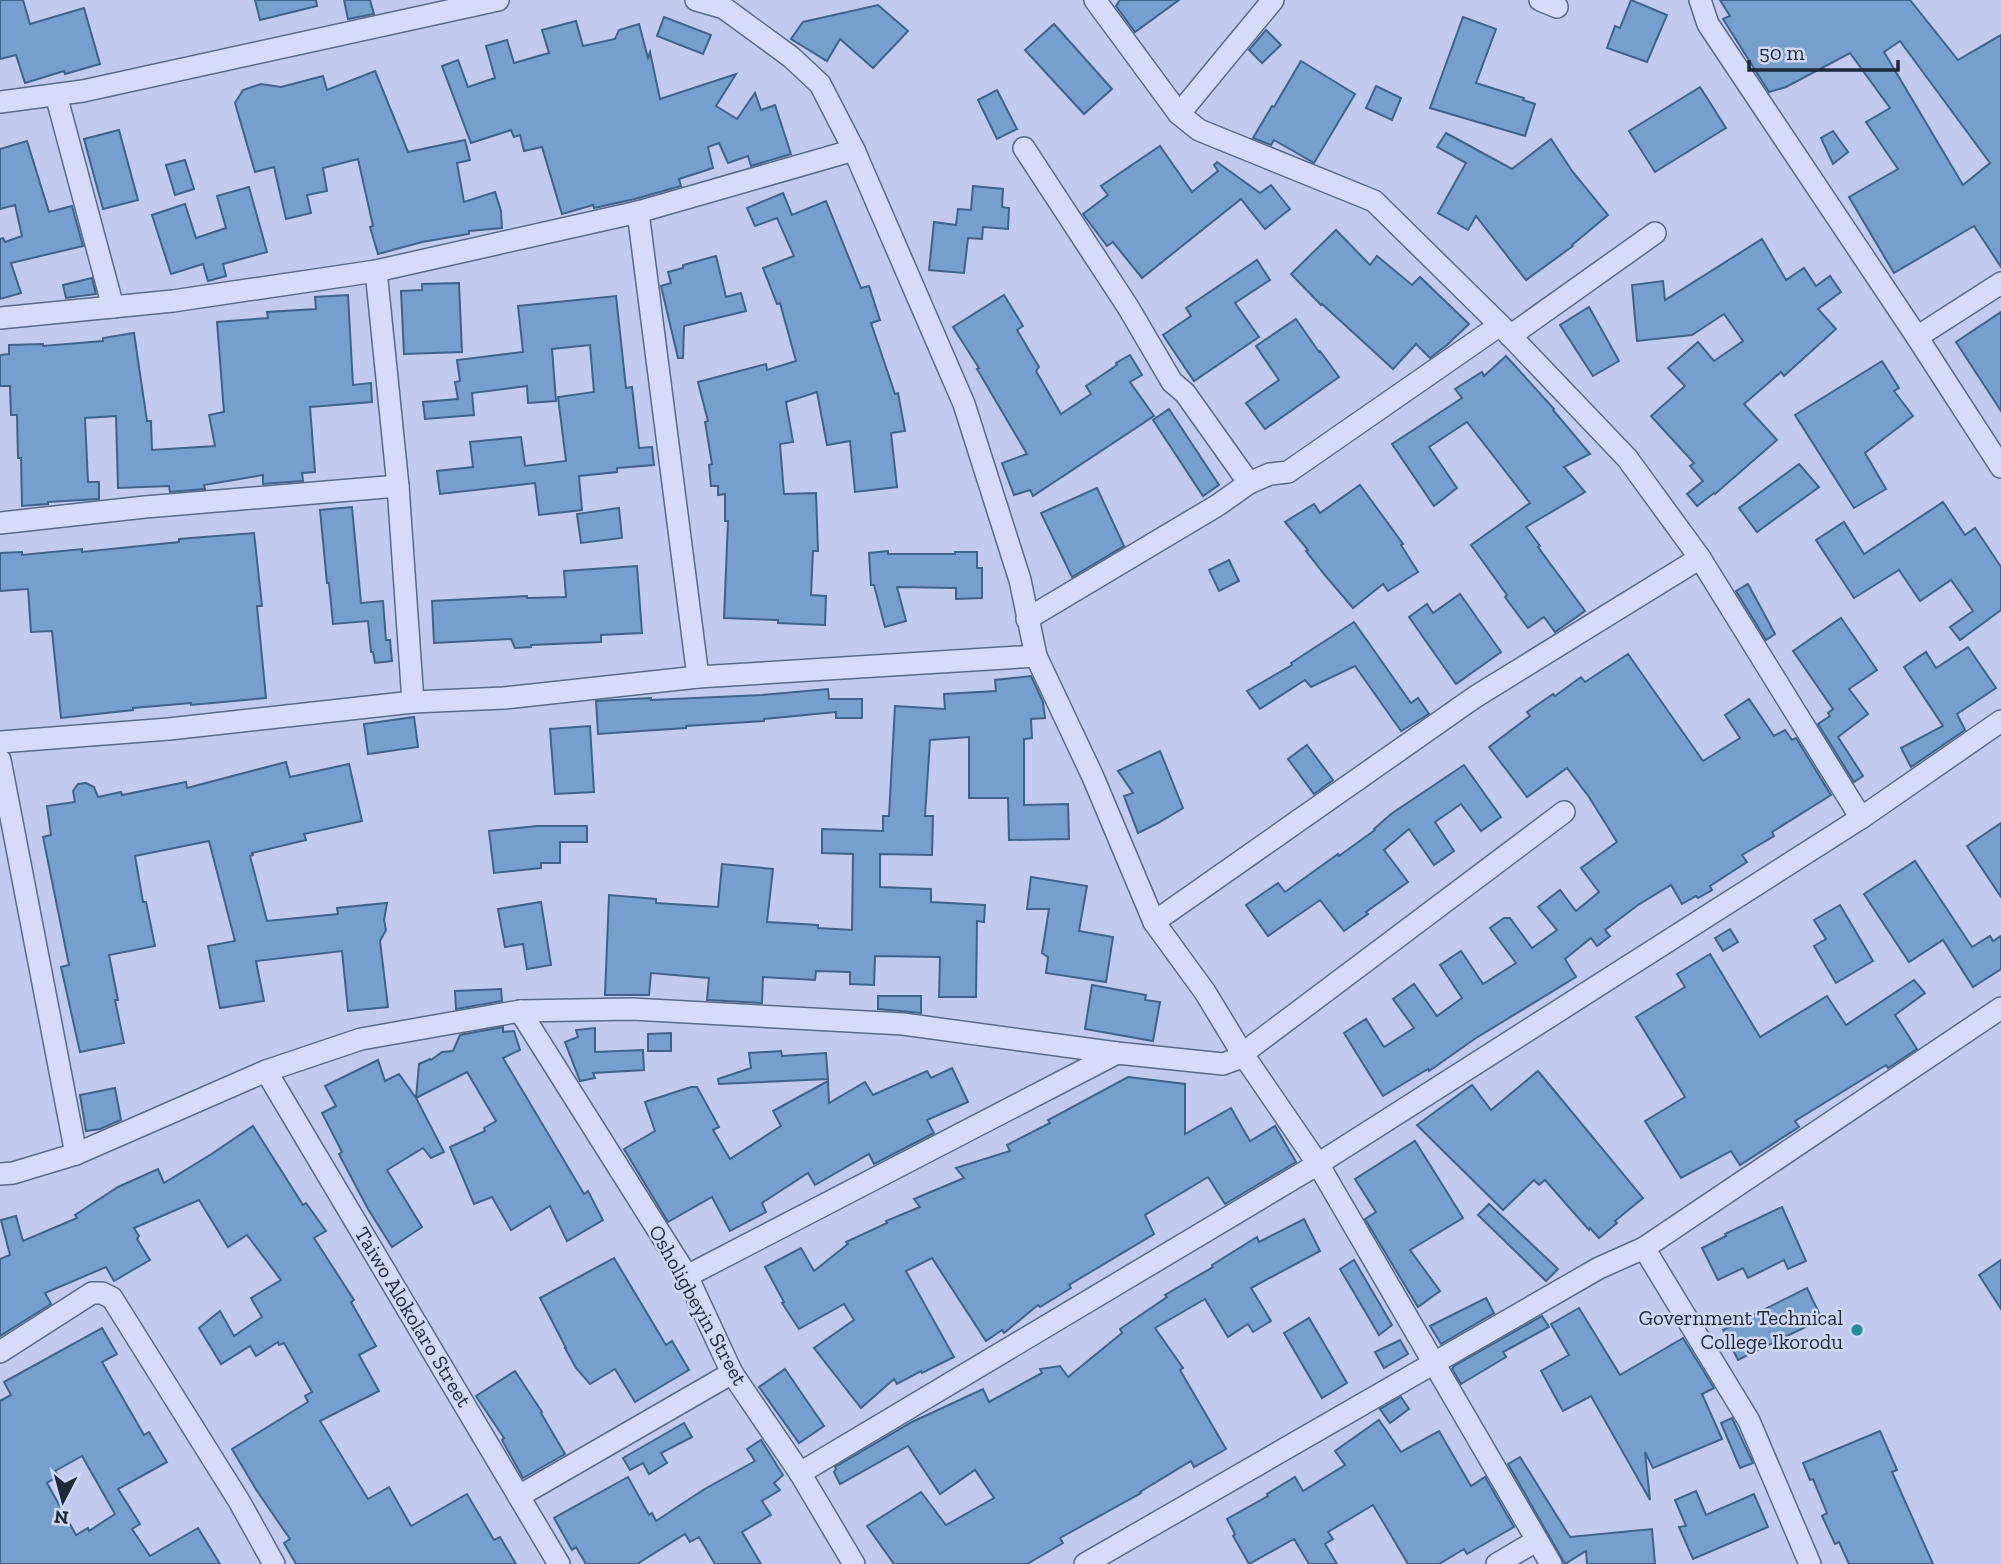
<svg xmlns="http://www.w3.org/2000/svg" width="2001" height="1564" font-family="'Zilla Slab',serif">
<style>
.building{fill:#779fce;stroke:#3e6289;stroke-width:2;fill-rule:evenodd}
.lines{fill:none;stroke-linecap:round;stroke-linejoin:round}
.minor-casing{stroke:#586989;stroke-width:24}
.minor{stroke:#d5dbf9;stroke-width:21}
.poi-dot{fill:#278c99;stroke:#d1d7f6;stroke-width:2.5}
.labels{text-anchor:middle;stroke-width:5;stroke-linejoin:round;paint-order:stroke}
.street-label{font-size:21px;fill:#1d2838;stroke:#d1d7f6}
.poi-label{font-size:21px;fill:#1d2838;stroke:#d1d7f6;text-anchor:end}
</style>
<rect width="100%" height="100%" fill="#c2caef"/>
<!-- building -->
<g class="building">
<path d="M0 0H23L30 24 84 8 100 64 65 74 64 71 25 83 16 55 0 59Z"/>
<path d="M255 0H316L317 6 260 20Z"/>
<path d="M344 0H370L374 14 348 19Z"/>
<path d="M1120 0H1179L1135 32 1116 6Z"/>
<path d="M1631 0 1667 15 1647 62 1607 48 1615 26 1620 28Z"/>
<path d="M1720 0H1910L1958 60 2001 35V267L1974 226 1894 273 1849 197 1898 169 1866 122 1890 108 1850 53 1786 87 1769 92 1723 19 1730 16ZM1900 41 1990 163 1963 185 1884 52Z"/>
<path d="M878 5 908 31 873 68 840 39 827 61 791 39 803 22Z"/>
<path d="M664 17 711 35 703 54 657 36Z"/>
<path d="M1463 17 1496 29 1476 83 1524 98 1523 100 1535 104 1525 136 1430 108Z"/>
<path d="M576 21 583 46 615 39 619 30 639 24 648 58 650 52 660 99 736 74 716 106 737 119 755 93 761 110 775 105 791 154 751 166 748 156 728 163 719 143 708 147 713 168 679 179 681 186 635 199 594 208 593 205 562 214 542 147 524 151 520 135 514 137 511 130 471 143 442 66 458 60 468 87 495 78 486 46 507 40 514 63 549 53 542 30Z"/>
<path d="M1054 24 1112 89 1084 114 1025 50Z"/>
<path d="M1266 30 1281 45 1262 63 1249 50Z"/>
<path d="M1301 61 1355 94 1314 163 1274 140 1271 145 1253 138 1272 106 1274 107Z"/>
<path d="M375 71 408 152 465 140 470 160 457 163 464 202 495 192 501 211 502 228 469 231V234L422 242 378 254 370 227 373 226 358 159 323 168 327 191 307 195 311 213 286 219 274 167 255 172 235 103 243 90 261 84 281 87 323 76 327 90Z"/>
<path d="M1376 86 1401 98 1392 120 1366 108Z"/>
<path d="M1700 87 1726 128 1655 172 1629 131Z"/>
<path d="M997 90 1017 129 997 139 978 100Z"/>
<path d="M119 130 138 200 103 209 84 139Z"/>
<path d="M1833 131 1848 152 1833 164 1821 138Z"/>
<path d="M1446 133 1512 169 1551 139 1572 171 1608 215 1572 245 1573 246 1526 280 1476 216 1468 230 1438 213 1466 163 1437 147Z"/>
<path d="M27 141 49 212 72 206 83 246 11 263 21 293 0 299V239L3 238 5 242 22 236 15 205 0 209V149Z"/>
<path d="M1160 146 1192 192 1218 171 1214 165 1217 162 1260 193 1271 185 1290 209 1265 229 1241 199 1142 278 1113 242 1107 246 1083 214 1108 195 1101 186Z"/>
<path d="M185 160 194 189 175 195 166 165Z"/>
<path d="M973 186 1003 189 1002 207 1009 208 1008 229 983 227 982 239 968 238 964 273 929 270 934 222 956 225 958 209 971 210Z"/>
<path d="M249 187 267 252 223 264 226 276 208 281 203 264 171 274 152 215 185 204 196 238 226 228 217 196Z"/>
<path d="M783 193 792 215 826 201 861 288 869 286 880 320 871 323 895 394 898 393 905 431 891 433 897 487 855 492 850 441 827 445 817 392 786 402 793 442 780 444 784 494 816 493 818 551H813L811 595 826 596 825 625 778 623V620L724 618 728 521H725V494L718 495V486H711L709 465 712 464 705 422 708 421 698 382 766 364 767 370 796 361 780 303 777 304 763 268 794 256 777 218 755 226 747 208Z"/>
<path d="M1336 230 1370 265 1377 256 1412 285 1420 277 1469 324 1447 345 1430 358 1416 344 1393 369 1322 304 1321 305 1291 274Z"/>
<path d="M1762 239 1786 280 1804 268 1816 286 1830 276 1841 292 1818 309 1836 329 1784 376 1781 372 1744 404 1777 440 1715 494 1714 493 1697 506 1687 494 1703 481 1690 466 1694 463 1651 416 1685 386 1668 368 1698 342 1714 361 1743 341 1724 314 1692 335 1637 341 1632 285 1663 281 1665 300Z"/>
<path d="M716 256 726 297 741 293 746 311 684 326 683 358H678L661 286 671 283 668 272 683 268V265Z"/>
<path d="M1257 260 1270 280 1235 303 1259 337 1194 381 1163 335 1191 316 1186 308Z"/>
<path d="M92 278 96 294 66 298 63 285Z"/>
<path d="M459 283 462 352 404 354 401 291 422 290V284Z"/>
<path d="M348 295 353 385 371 383 372 402 310 407 315 472 302 473 303 481 263 484V475L204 485 205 489 170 492 169 486 118 488 116 416 85 418 88 482H99V499L48 502V504L22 506 21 458H18L17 415H11L10 386H0V355L9 354V345L43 344V346L103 341V338L134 333 147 421H151L152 450 215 446 209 415 224 412 217 322 268 318 267 312 316 309 315 297Z"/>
<path d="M1004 295 1023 326 1017 330 1039 367 1036 371 1061 414 1091 394 1086 386 1117 365 1116 363 1130 355 1142 375 1130 382 1154 416 1033 496 1030 490 1014 495 1002 463 1027 454 977 369 979 368 953 327Z"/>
<path d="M616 296 626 388 632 387 639 448 652 447 654 465 617 468V472L579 476 582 510 539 515 535 483 440 494 437 471 473 467 470 442 521 437 525 466 566 461 558 397 594 392 590 345 552 349 556 401 528 403 527 386 472 393 474 415 425 419 423 402 458 399 455 382 460 381 457 360 523 352 518 306Z"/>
<path d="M1589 307 1619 361 1593 376 1560 325Z"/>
<path d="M2001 312V411L1956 342Z"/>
<path d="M1296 319 1319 352 1320 351 1339 377 1265 429 1246 403 1279 380 1256 346Z"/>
<path d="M1506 356 1554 409 1553 410 1590 454 1564 467 1585 492 1526 527 1540 546 1538 547 1585 611 1555 632 1544 617 1528 628 1505 597 1507 595 1471 545 1530 503 1467 422 1429 447 1457 488 1434 506 1392 444 1462 398 1455 389 1482 372 1484 376Z"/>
<path d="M1882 361 1899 388 1894 391 1913 416 1865 453 1886 489 1854 508 1795 415Z"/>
<path d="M1169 409 1219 485 1203 496 1153 420Z"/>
<path d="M1799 464 1819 487 1757 532 1739 508Z"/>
<path d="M1360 485 1403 544 1401 545 1418 572 1388 591 1383 584 1353 608 1324 574 1306 551 1308 550 1285 522 1314 504 1320 513Z"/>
<path d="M1097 488 1124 546 1072 577 1041 513Z"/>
<path d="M1943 502 1965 535 1975 528 2001 567V610L1960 640 1950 627 1973 611 1951 580 1920 601 1899 570 1854 598 1816 540 1844 522 1864 554Z"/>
<path d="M352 507 361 603 383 601 386 640H390L392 661 375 663 373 652H371L368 621 333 624 329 583H327L320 510Z"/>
<path d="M619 508 622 538 581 543 577 514Z"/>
<path d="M254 533 262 606H257L266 698 191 705V703L133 708V710L61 718 52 631 31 632 28 589 0 591V553L22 552V555L82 549V552L179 542V539Z"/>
<path d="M888 551V554H955V552H977V568H982V598L956 599V588L897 587 906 621 885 627 874 585H871L869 553Z"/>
<path d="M1229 560 1239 581 1219 591 1209 570Z"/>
<path d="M637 566 642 633 601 635V642L531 645V647L515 648 511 639 434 643 432 601 527 596V598L566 597 564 571Z"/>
<path d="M1748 584 1775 634 1766 640 1736 591Z"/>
<path d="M1460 594 1501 652 1456 684 1409 617 1427 604 1433 613Z"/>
<path d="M1841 618 1877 670 1849 689 1868 714 1838 737 1863 776 1854 782 1818 724 1830 716 1828 713 1833 709 1793 651Z"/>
<path d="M1354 622 1411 703 1418 698 1429 714 1401 731 1355 666 1311 687 1305 680 1260 709 1247 691 1292 665 1291 663Z"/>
<path d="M1968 647 1996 688 1957 714 1965 730 1911 767 1901 748 1943 726 1904 667 1926 652 1936 668Z"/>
<path d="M1628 654 1703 761 1740 738 1725 715 1749 699 1774 736 1785 730 1792 740 1796 738 1831 795 1772 832 1774 836 1742 855 1747 862 1710 886 1712 890 1698 898 1696 896 1682 904 1671 885 1638 905 1605 930 1610 936 1597 946 1591 938 1565 959 1576 977 1476 1038 1429 1071 1428 1069 1383 1096 1344 1033 1366 1019 1384 1047 1414 1028 1393 999 1414 984 1437 1016 1462 998 1440 965 1461 951 1483 984 1516 963 1490 928 1504 918H1510L1532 948 1557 930 1538 907 1560 890 1576 911 1599 892 1581 868 1617 842 1589 797 1567 768 1527 797 1489 747 1530 716 1527 712 1553 694 1555 696 1581 677 1585 682Z"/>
<path d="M1031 676 1043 702 1045 718 1031 719 1032 738 1024 739V805L1068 804 1069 839 1009 840 1008 798H969V737L930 740 925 816H933L932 855 880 854V887L931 889V902L985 905 984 922 977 921 976 997H939L940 957 875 956 874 985 850 984V972L816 971 815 980 763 977 762 1003 707 1000 709 978 651 973 649 995H605L609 895 656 899V903L718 907 722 864 773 869 767 922 818 925V928L852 930 853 854 822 853V829L883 831V816H889L895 706 945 709 944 694 996 691 995 680Z"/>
<path d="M828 689 829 699H862V718H836V712L764 719V721L686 726V728L598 734 596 701 651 698V700L762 695Z"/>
<path d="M414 717 418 747 368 754 364 724Z"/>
<path d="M590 726 594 792 555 794 550 729Z"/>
<path d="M1307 745 1333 780 1314 794 1288 759Z"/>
<path d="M1160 751 1183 808 1158 823 1138 833 1124 796 1133 793 1118 771Z"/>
<path d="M286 762 290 777 349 764 362 821 304 834 306 840 252 853 253 855 250 856 267 921 338 914 337 908 387 903 384 920 386 930 380 941 388 1007 348 1011 342 951 256 961 264 1001 220 1008 208 946 235 941 209 841 135 856 143 902H146L155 946 109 955 118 1000H115L124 1043 80 1052 61 967 69 965 43 837 51 835 47 806 75 802 73 791 78 784 86 783 94 787 98 797 121 792 122 795 186 782 187 788Z"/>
<path d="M1464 765 1501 817 1481 831 1461 804 1435 822 1454 851 1434 865 1409 829 1384 850 1408 882 1366 912 1368 914 1344 931 1320 900 1268 936 1246 905 1278 883 1285 892 1338 854 1339 856 1375 830 1374 829 1391 814Z"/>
<path d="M2001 823V897L1967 846Z"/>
<path d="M537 826H587V842H560V863H541V868L494 873 489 831Z"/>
<path d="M1915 861 1972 947 1990 936 1993 941 2001 936V969L1973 987 1943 940 1909 962 1864 894Z"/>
<path d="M1031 877 1087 886 1079 931 1113 937 1106 982 1046 973 1048 957 1042 953 1049 909H1027Z"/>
<path d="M541 902 551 965 527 969 523 944 505 947 498 909Z"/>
<path d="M1840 905 1873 961 1836 983 1814 946 1826 939 1814 920Z"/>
<path d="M1730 929 1738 942 1723 951 1715 938Z"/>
<path d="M1710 954 1760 1037 1827 996 1846 1025 1914 980 1925 993 1895 1015 1917 1049 1888 1068 1886 1065 1795 1121 1799 1127 1740 1165 1731 1151 1681 1178 1645 1121 1685 1097 1636 1017 1685 987 1677 974Z"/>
<path d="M1092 985 1146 995 1145 1000 1160 1002 1153 1041 1085 1029Z"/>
<path d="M501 989 502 1001 456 1009 455 991Z"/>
<path d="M878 996H921V1013L878 1009Z"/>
<path d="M503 1027V1032L514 1031 520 1050 503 1058 584 1194 588 1191 603 1220 567 1241 550 1206 511 1230 492 1197 474 1204 450 1147 485 1131 484 1128 496 1121 467 1072 416 1098 444 1152 431 1158 423 1148 387 1170 422 1227 392 1247 368 1209 339 1154 342 1152 322 1113 336 1106 325 1086 378 1060 385 1081 399 1074 416 1098 419 1064 430 1059 431 1060 442 1052 453 1051 460 1035Z"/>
<path d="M595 1028V1052L643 1050 644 1070 593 1073 595 1078 580 1081 565 1042 578 1037 576 1030Z"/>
<path d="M671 1033V1051H648V1034Z"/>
<path d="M781 1051 782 1056 826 1053 828 1079 719 1084 718 1079 751 1068 749 1053Z"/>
<path d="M952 1068 968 1102 927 1120 934 1133 874 1164 869 1154 815 1185 808 1173 762 1203 766 1212 730 1231 712 1197 668 1222 624 1149 655 1131 645 1102 691 1087H697L719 1127 713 1130 730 1159 781 1126 773 1111 828 1081 829 1103 865 1082 873 1095 927 1071 931 1078Z"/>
<path d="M1538 1071 1643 1198 1615 1221 1617 1223 1599 1238 1590 1228 1589 1230 1545 1180 1539 1185 1534 1180 1503 1210 1417 1125 1472 1085 1491 1110Z"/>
<path d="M1128 1077 1185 1084V1134L1231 1108 1250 1141 1275 1126 1296 1162 1225 1204 1208 1177 1145 1215 1154 1234 1069 1285 1071 1288 1040 1307 1038 1305 1004 1333 1002 1330 986 1341 932 1258 906 1271 954 1357 922 1373 921 1371 897 1384 894 1379 861 1408 814 1348 854 1320 844 1304 799 1329 782 1303 784 1302 765 1267 801 1248 814 1271 848 1244 846 1242 887 1223 886 1221 920 1207 914 1199 964 1178 956 1168 1010 1151 1007 1145 1050 1123 1048 1120Z"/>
<path d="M115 1088 121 1120 100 1129 86 1131 80 1095Z"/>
<path d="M253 1126 303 1205 306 1203 326 1231 314 1238 354 1300 351 1302 376 1346 359 1355 379 1391 320 1421 368 1499 389 1487 411 1526 467 1494 494 1540 500 1537 516 1564H296L284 1543 290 1539 257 1491 232 1449 308 1402 305 1396 312 1392 284 1343 279 1345 278 1342 256 1356 250 1346 221 1364 199 1328 220 1311 234 1336 262 1317 251 1298 281 1280 247 1235 228 1247 199 1200 134 1228 139 1236 137 1239 150 1260 114 1281 106 1267 45 1293 51 1304 0 1336V1259L10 1255 1 1220 16 1216 23 1241 77 1218 75 1215 118 1187 158 1169 164 1183 210 1155Z"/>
<path d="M1415 1141 1463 1218 1410 1250 1440 1291 1418 1307 1365 1219 1376 1212 1355 1179Z"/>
<path d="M1489 1204 1558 1269 1546 1281 1478 1215Z"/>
<path d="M1782 1207 1806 1261 1788 1269 1784 1260 1748 1278 1743 1268 1718 1280 1702 1248 1726 1236 1725 1234Z"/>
<path d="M1304 1219 1320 1251 1251 1288 1271 1321 1253 1332 1248 1324 1228 1337 1205 1299 1155 1328 1183 1368 1180 1370 1226 1449 1194 1467 1191 1461 1140 1492 1141 1493 1060 1538 1063 1543 1027 1564H894L867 1526 921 1492 946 1525 994 1498 975 1470 940 1494 908 1446 840 1484 834 1472 836 1469 835 1467 912 1422 983 1389 989 1402 1042 1373 1040 1369 1060 1366 1068 1377 1122 1333 1120 1329 1167 1297 1165 1295 1213 1267 1212 1265 1257 1237 1259 1242Z"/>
<path d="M614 1258 666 1345 672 1341 689 1370 635 1402 615 1369 590 1384 576 1368 565 1348H566L540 1298Z"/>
<path d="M1354 1260 1392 1325 1379 1335 1340 1269Z"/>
<path d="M2001 1260V1309L1979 1275Z"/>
<path d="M1807 1288 1822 1319 1738 1360 1723 1330Z"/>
<path d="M1486 1298 1494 1313 1441 1344 1430 1326Z"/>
<path d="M1579 1308 1620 1375 1683 1338 1714 1388 1702 1394 1722 1439 1653 1468 1645 1452 1650 1500 1591 1396 1563 1411 1541 1371 1569 1355 1551 1324Z"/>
<path d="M1542 1316 1549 1327 1503 1352 1506 1357 1461 1384 1452 1369 1454 1366Z"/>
<path d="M1309 1318 1347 1383 1322 1398 1284 1333Z"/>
<path d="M102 1328 117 1354 102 1362 144 1435 149 1432 167 1462 118 1489 140 1524 132 1529 150 1556 198 1528 220 1564H0V1401L11 1395 4 1382ZM82 1456 115 1514 89 1531 88 1528 76 1535 47 1483 58 1476 55 1471Z"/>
<path d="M1400 1340 1408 1354 1384 1368 1375 1352Z"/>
<path d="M785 1369 824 1426 799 1443 759 1387Z"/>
<path d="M515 1371 542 1412 541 1413 565 1454 523 1478 502 1440 504 1438 476 1396Z"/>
<path d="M1401 1397 1409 1409 1390 1423 1380 1409Z"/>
<path d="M1732 1418 1753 1463 1740 1468 1721 1423Z"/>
<path d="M1379 1420 1401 1452 1439 1431 1471 1486 1485 1477 1514 1527 1467 1554 1464 1549 1439 1564H1408L1373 1505 1328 1532 1333 1539 1325 1544 1337 1564H1309L1294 1539 1249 1564 1233 1536 1235 1534 1227 1519 1268 1496 1267 1494 1295 1477 1303 1491 1345 1465 1335 1451Z"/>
<path d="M684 1423 692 1437 661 1453 667 1463 649 1474 643 1463 630 1470 623 1458Z"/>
<path d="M1880 1431 1897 1470 1892 1472 1933 1564H1849L1839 1542 1835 1544 1822 1516 1827 1513 1813 1479 1810 1480 1803 1463Z"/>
<path d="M761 1440 783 1475 774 1483 780 1490 762 1501 771 1515 742 1532 761 1564H715L699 1537 690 1542 685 1534 637 1564H586L576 1547 572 1550 554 1518 628 1477 649 1515 652 1513 656 1521 703 1490 755 1461 747 1449Z"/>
<path d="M1520 1457 1570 1537 1652 1529 1655 1564H1587L1586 1551 1565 1564 1508 1464Z"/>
<path d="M1696 1491 1706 1515 1754 1494 1768 1527 1693 1559 1679 1527 1686 1526 1675 1500Z"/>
</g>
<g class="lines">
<!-- minor casing -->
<g class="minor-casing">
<g id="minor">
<path d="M696 0 724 8 791 57 820 84 854 150 964 404 1020 580 1036 656 1093 777 1154 922 1205 992 1242 1053 1318 1164 1551 1564"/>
<path d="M1095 0 1179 114 1199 130 1374 201 1500 325 1627 458 1700 558 1861 818"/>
<path d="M1540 0 1557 7"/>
<path d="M1700 0 1708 24 1917 337 2001 467"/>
<path d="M56 95 113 307"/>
<path d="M0 102 83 91 498 0"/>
<path d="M1179 114 1273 0"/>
<path d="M1024 148 1128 307 1172 382 1185 393 1249 483"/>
<path d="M638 212 698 677"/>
<path d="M376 271 398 486 413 702"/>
<path d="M0 318 173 301 376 271 638 212 854 150"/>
<path d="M1510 336 1655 233"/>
<path d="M1917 337 2001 283"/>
<path d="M0 523 145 507 398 486"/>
<path d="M1027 619 1218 505 1249 483 1270 474 1288 472 1500 325"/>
<path d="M0 742 169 729 413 702 504 698 698 677 1036 656"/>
<path d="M0 760 76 1154"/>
<path d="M1154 922 1475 697 1700 558"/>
<path d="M520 1011 687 1276 732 1373 800 1473 854 1564"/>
<path d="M266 1071 559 1564"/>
<path d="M0 1174 13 1173 76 1154 266 1071 361 1039 520 1011 632 1009 903 1024 1117 1053 1223 1064 1234 1060 1564 812"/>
<path d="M1644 1248 1749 1421 1810 1564"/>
<path d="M687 1276 1117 1053"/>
<path d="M0 1352 92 1293H102L112 1298 239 1501 274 1564"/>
<path d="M800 1473 1318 1164 1861 818 2001 721"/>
<path d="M519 1496 732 1373"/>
<path d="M1085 1564 1599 1268 1644 1248 2001 1008"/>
<path d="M1497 1564 1536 1541"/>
</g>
</g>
<!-- minor -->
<use href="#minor" class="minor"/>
</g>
<!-- markers -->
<circle class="poi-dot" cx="1857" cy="1330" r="7"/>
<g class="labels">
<!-- street labels -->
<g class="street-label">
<text transform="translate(698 1305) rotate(61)" y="7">Osholigbeyin Street</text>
<text transform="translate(413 1317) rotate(59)" y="7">Taiwo Alokolaro Street</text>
</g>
<!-- poi labels -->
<g class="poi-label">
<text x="1843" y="1325">Government Technical<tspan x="1843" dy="24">College Ikorodu</tspan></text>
</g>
</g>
<!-- north arrow -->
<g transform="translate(63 1501) rotate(186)" stroke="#d1d7f6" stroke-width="5" paint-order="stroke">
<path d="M0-5L12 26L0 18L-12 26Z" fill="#1d2838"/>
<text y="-10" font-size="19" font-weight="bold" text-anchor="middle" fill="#1d2838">N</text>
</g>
<!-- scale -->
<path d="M1749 60v10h149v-10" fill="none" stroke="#1d2838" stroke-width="3.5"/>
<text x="1759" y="60" font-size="21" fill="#1d2838" stroke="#d1d7f6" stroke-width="5" paint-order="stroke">50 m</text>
</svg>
